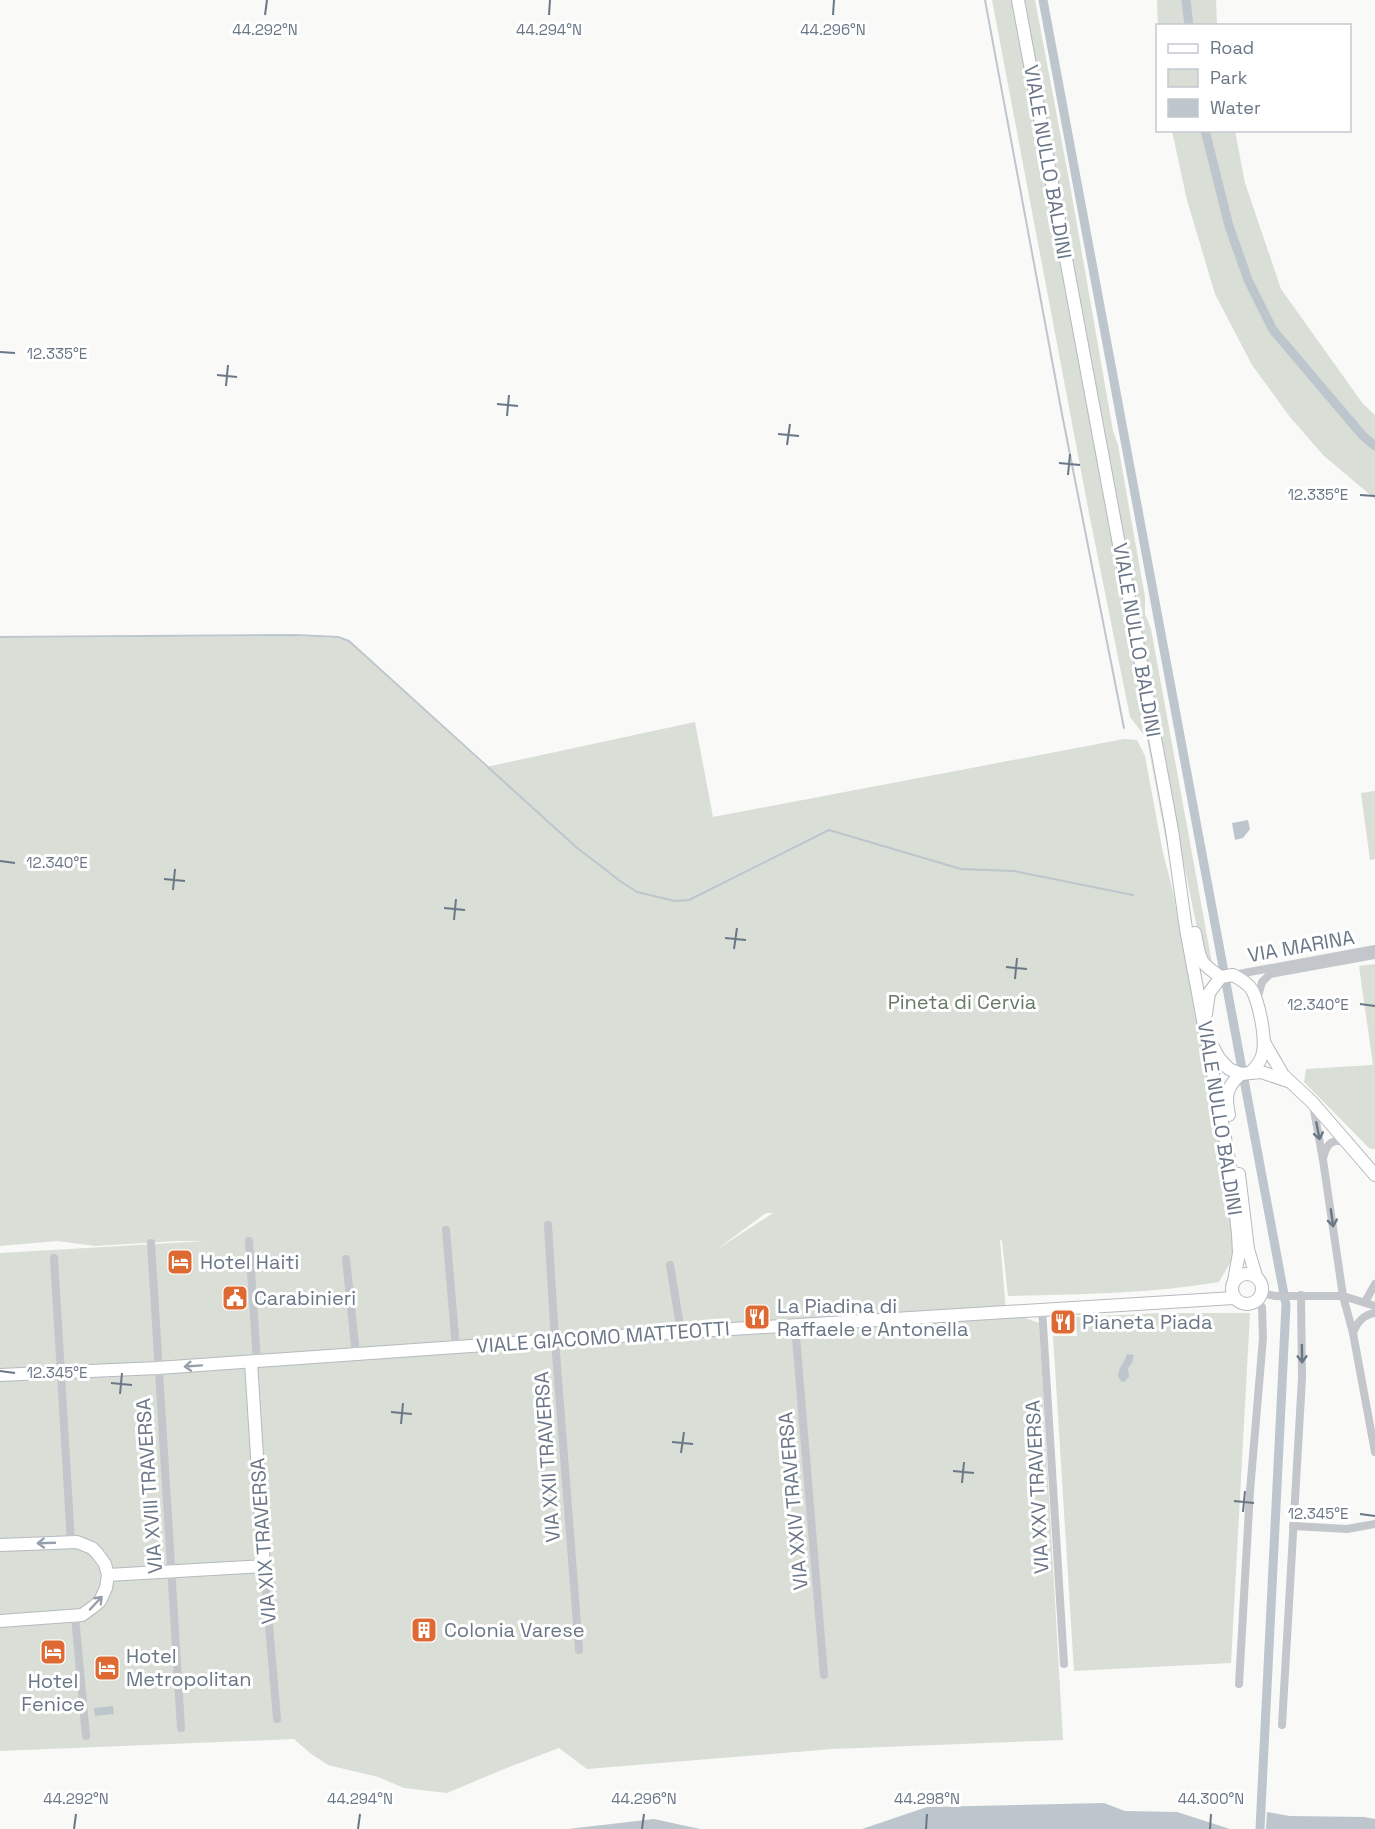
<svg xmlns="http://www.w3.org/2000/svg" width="1375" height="1829" font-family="'Space Grotesk',sans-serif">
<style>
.green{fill:#d9ded6;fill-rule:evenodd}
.water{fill:#bdc6cc}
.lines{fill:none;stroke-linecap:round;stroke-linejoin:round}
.stream{stroke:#bdc6cc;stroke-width:2}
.canal{stroke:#bdc6cc;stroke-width:9}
.secondary-casing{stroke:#b5babf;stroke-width:14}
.street{stroke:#c3c6ca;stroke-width:8}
.secondary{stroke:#fff;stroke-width:12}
.oneway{stroke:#697787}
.oneway2{stroke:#96a0ab}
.ticks{fill:none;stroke:#697787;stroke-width:2}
.labels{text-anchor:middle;stroke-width:6;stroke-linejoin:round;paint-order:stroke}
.street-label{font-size:20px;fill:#697787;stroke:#fff}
.park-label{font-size:20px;fill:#667964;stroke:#fff}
.poi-label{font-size:20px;fill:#697787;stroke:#fff;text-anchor:start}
.ticks-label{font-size:15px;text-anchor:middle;fill:#697787;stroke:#fff;stroke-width:6;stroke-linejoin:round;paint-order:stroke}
</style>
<rect width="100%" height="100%" fill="#f9f9f7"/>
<!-- green -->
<g class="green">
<path d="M992 0H1013L1170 843 1174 884 1147 739 1130 717 1089 513Z"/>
<path d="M1022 0H1035L1070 185 1113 431 1118 445 1145 597V614L1151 629 1212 963H1209L1203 957 1180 845Z"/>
<path d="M1157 0H1216L1217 25H1158Z"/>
<path d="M1172 131H1235L1245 183 1281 289 1363 404 1375 415V499L1323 455 1290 417 1252 365 1215 294 1187 200Z"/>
<path d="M293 636 337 638 349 642 486 767 695 722 713 817 1124 739 1137 740 1145 756 1163 853 1172 887 1234 1217 1233 1258 1219 1282C1150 1294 1079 1294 1008 1296L1002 1241 1000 1240 1006 1311 1039 1323 1063 1740 833 1749 587 1769 559 1748 504 1769 447 1793 404 1788 378 1777 328 1765 310 1753 294 1739 0 1751V1253L206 1241H177L95 1246 57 1241 0 1246V638ZM766 1213H773L716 1250Z"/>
<path d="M1375 791V859L1370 860 1361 793Z"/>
<path d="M1375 964V1149H1370L1304 1082 1306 1069 1373 1065 1359 966Z"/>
<path d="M1162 1313H1250L1231 1663 1074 1671 1053 1336H1077L1076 1317Z"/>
</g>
<!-- water -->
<g class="water">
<path d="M1248 820 1250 829 1243 838 1235 840 1232 823Z"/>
<path d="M1127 1354 1134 1355 1132 1363 1128 1368 1129 1377 1124 1382 1121 1381 1118 1376C1119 1367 1124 1363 1127 1354Z"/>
<path d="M113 1706 114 1714 95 1716 94 1708Z"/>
<path d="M1104 1803 1125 1811 1177 1812 1230 1829H862L927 1807Z"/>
<path d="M1267 1812 1290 1816 1364 1817 1375 1819V1829H1266Z"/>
<path d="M654 1819 700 1829H568Z"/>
</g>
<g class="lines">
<!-- stream -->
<g class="stream">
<path d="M985 0 1062 414 1124 728"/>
<path d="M0 637 294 635 338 637 349 641 576 847 620 881 637 892 675 901 689 900 829 830 961 869 1014 871 1133 895"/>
</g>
<!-- canal -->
<g class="canal">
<path d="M1043 0 1286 1305 1260 1829"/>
<path d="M1186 0 1189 26"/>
<path d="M1205 130 1229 226 1248 280 1273 330 1363 436 1375 446"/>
</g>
<!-- secondary casing -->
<g class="secondary-casing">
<g id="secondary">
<path d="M1018 0 1172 830 1186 929 1231 1170 1238 1234 1239 1253 1234 1281"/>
<path d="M1195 933C1200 960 1198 962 1221 977L1233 975C1240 979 1248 983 1252 990 1259 1003 1266 1037 1263 1052 1262 1060 1257 1066 1251 1072"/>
<path d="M1206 1014 1209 993 1221 977"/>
<path d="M1264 1042 1283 1075 1312 1102 1375 1175"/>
<path d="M1212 1045 1219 1058 1229 1069 1241 1074 1261 1072 1288 1081"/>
<path d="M1229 1115C1225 1096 1226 1087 1241 1074"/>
<path d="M1239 1174 1248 1249 1256 1276"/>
<circle cx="1247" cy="1289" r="15"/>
<path d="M0 1375 158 1368 555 1340 1234 1298"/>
<path d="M0 1545 77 1542 92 1548 97 1553 105 1564 108 1575 106 1588 100 1601 93 1607 82 1615 0 1621"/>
<path d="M108 1575 264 1566 251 1362"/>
</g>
</g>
<!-- street -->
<g class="street">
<path d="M1233 975 1375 949"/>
<path d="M1257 1000 1262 982 1270 974 1375 955"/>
<path d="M1313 1105 1323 1160 1343 1296 1353 1333 1375 1452"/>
<path d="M1324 1155C1327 1142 1335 1138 1347 1143"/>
<path d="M548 1225 555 1340 579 1650"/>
<path d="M446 1230 456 1348"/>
<path d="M249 1241 257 1361"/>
<path d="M151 1243 181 1728"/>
<path d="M54 1258 71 1542"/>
<path d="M346 1259 356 1355"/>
<path d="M670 1265 681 1332"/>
<path d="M1262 1293 1275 1296H1343L1375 1306"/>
<path d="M1365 1302 1375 1284"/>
<path d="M1042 1309 1064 1664"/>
<path d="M795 1325 824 1675"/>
<path d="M1353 1333C1357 1322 1363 1315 1375 1313"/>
<path d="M1293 1526 1347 1529 1375 1524"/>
<path d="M264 1566 277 1719"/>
<path d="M75 1616 86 1736"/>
<path d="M1239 1684 1250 1491 1263 1338 1262 1307 1257 1300"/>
<path d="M1282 1725 1302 1378 1301 1295"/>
</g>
<!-- secondary -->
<use href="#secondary" class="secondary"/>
</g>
<!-- one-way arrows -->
<defs><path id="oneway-shaft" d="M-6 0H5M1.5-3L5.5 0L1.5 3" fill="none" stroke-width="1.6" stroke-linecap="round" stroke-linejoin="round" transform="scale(1.5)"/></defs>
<g class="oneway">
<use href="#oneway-shaft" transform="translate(1318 1131) rotate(79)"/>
<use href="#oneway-shaft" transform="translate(1332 1218) rotate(82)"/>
<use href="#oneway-shaft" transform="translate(1302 1354) rotate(89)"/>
</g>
<g class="oneway2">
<use href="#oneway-shaft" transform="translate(193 1366) rotate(176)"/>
<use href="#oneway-shaft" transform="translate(46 1543) rotate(178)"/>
<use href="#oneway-shaft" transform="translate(96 1603) rotate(-47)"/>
</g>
<!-- ticks -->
<path class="ticks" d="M265 15 267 0M549 15 550 0M833 15 834 0M0 352 15 353M217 375 237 377M226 386 228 365M497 404 518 406M507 416 509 395M778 434 799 436M787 445 790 424M1059 463 1080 465M1068 475 1070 454M1360 495 1375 496M0 861 15 863M164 879 185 881M173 890 175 869M444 908 465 910M454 920 456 899M725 938 746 940M734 949 737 928M1006 967 1027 969M1015 979 1017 958M1360 1004 1375 1006M0 1371 15 1373M111 1383 132 1385M120 1394 122 1373M391 1412 412 1414M401 1424 403 1403M672 1442 693 1444M681 1453 684 1432M953 1471 974 1473M962 1483 964 1462M1234 1501 1254 1503M1243 1512 1245 1491M1360 1514 1375 1516M74 1829 76 1814M358 1829 360 1814M642 1829 644 1814M926 1829 927 1814M1210 1829 1211 1814"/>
<!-- icons -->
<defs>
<g id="hotel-square" transform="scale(1.35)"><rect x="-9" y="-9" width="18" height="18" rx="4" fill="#de6932" stroke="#fff"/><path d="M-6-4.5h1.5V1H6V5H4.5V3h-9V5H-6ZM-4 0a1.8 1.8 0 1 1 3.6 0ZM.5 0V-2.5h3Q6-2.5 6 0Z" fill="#fff"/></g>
<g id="civic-square" transform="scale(1.35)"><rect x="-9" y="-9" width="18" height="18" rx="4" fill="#de6932" stroke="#fff"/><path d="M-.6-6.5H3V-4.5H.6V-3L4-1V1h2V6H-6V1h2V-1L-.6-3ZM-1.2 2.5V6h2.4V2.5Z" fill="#fff"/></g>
<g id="restaurant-square" transform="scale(1.35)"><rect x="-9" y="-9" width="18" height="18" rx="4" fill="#de6932" stroke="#fff"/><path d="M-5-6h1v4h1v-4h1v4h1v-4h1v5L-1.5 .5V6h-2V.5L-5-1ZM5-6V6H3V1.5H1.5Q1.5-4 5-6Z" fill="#fff"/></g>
<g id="building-square" transform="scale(1.35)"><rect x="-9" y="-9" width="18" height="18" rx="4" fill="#de6932" stroke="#fff"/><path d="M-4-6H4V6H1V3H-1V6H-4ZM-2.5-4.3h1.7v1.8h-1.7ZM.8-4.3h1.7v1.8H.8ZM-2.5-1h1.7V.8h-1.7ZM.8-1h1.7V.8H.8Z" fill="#fff"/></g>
</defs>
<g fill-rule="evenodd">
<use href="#hotel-square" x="180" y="1262"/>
<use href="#civic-square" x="235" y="1298"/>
<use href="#restaurant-square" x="757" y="1317"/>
<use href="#restaurant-square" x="1063" y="1322"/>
<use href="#building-square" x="424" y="1630"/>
<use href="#hotel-square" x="53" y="1652"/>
<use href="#hotel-square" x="107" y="1668"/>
</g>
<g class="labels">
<!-- street labels -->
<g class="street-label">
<text transform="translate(1048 162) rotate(80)" y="7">VIALE NULLO BALDINI</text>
<text transform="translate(1137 640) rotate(80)" y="7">VIALE NULLO BALDINI</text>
<text transform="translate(1301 946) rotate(-10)" y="7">VIA MARINA</text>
<text transform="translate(1220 1118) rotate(81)" y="7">VIALE NULLO BALDINI</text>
<text transform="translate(603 1337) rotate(-4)" y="7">VIALE GIACOMO MATTEOTTI</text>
<text transform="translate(547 1457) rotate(-94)" y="7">VIA XXII TRAVERSA</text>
<text transform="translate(149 1486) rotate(-94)" y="7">VIA XVIII TRAVERSA</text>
<text transform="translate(1037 1487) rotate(-93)" y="7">VIA XXV TRAVERSA</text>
<text transform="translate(793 1501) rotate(-95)" y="7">VIA XXIV TRAVERSA</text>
<text transform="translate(263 1541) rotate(-94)" y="7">VIA XIX TRAVERSA</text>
</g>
<!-- park labels -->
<g class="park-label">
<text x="962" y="1009">Pineta di Cervia</text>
</g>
<!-- poi labels -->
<g class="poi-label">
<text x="200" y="1269">Hotel Haiti</text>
<text x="254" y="1305">Carabinieri</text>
<text x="777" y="1313">La Piadina di<tspan x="777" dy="23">Raffaele e Antonella</tspan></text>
<text x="1082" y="1329">Pianeta Piada</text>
<text x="444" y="1637">Colonia Varese</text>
<text x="126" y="1663">Hotel<tspan x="126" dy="23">Metropolitan</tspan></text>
<text x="53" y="1688" text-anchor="middle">Hotel<tspan x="53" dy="23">Fenice</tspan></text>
</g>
</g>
<g class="ticks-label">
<text x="265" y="35">44.292°N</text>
<text x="549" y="35">44.294°N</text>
<text x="833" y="35">44.296°N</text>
<text x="57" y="359">12.335°E</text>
<text x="1318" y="500">12.335°E</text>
<text x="57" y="868">12.340°E</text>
<text x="1318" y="1010">12.340°E</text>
<text x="57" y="1378">12.345°E</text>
<text x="1318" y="1519">12.345°E</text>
<text x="76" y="1804">44.292°N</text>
<text x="360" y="1804">44.294°N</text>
<text x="644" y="1804">44.296°N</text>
<text x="927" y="1804">44.298°N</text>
<text x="1211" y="1804">44.300°N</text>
</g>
<!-- legend -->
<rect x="1156" y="24" width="195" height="108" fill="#ffffff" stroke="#c3c9cf" stroke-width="1.5"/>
<rect x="1168" y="44" width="30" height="9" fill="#ffffff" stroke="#c3c9cf" stroke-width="1.5"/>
<text x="1210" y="54" font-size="18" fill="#697787">Road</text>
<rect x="1168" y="69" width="30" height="18" fill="#d9ded6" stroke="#c3c9cf" stroke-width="1.5"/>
<text x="1210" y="84" font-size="18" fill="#697787">Park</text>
<rect x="1168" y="99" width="30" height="18" fill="#bdc6cc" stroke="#c3c9cf" stroke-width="1.5"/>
<text x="1210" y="114" font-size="18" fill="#697787">Water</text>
</svg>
